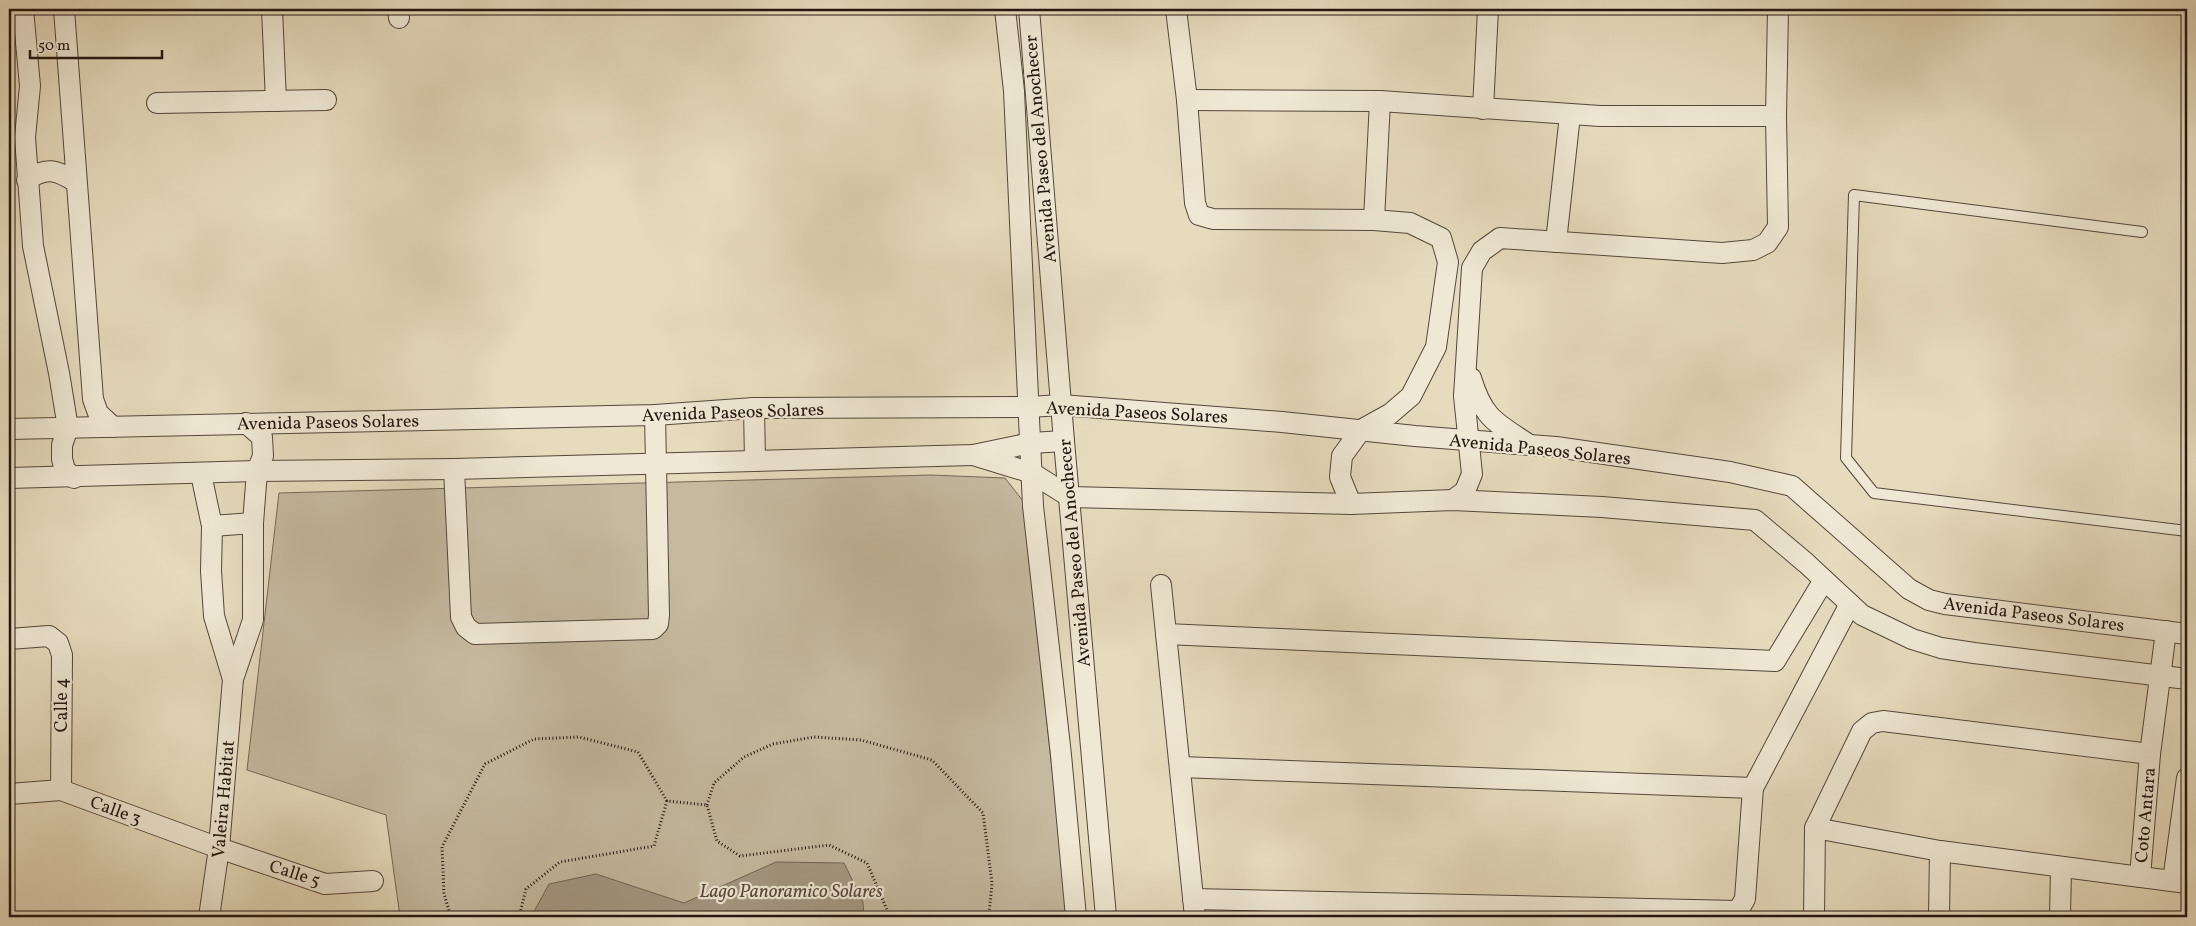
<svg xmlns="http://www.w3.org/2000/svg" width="2196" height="926" font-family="Vollkorn,serif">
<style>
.green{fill:#c5baa0;stroke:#746858}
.water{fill:#a49883;stroke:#716455}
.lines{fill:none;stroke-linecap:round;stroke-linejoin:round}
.lane-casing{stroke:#54473c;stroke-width:12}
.street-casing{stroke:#54473c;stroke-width:22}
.path{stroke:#241611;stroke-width:3;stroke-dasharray:1 2.5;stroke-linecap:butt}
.lane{stroke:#efe8d4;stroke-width:10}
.street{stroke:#efe8d4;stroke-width:20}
.labels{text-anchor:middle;stroke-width:4.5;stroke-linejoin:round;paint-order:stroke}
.street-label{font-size:18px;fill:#241611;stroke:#efe8d4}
.water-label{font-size:19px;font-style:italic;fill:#574a3f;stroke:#efe8d4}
</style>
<rect width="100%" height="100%" fill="#e6dbbd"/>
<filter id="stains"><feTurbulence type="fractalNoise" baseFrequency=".004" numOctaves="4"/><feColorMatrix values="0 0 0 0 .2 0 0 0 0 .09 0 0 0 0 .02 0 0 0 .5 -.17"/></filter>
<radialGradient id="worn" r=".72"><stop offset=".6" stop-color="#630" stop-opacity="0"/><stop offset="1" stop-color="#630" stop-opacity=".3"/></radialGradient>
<!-- green -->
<g class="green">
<path d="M931 475 1005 478 1023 501 1068 917H400L386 815 247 770 279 493Z"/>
<path d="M2085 913 2181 917H2084Z"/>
</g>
<!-- water -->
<path class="water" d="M776 862 844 863 863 902 864 917H531L549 884 596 874 684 903Z"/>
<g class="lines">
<!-- lane casing -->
<g class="lane-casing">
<path id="lane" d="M2142 232 1854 195 1846 458 1874 493 2187 531"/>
</g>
<!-- street casing -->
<g class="street-casing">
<g id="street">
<path d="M23 9 30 86 25 137 33 246 59 373 68 428 62 445V459L65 470 74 478"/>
<path d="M64 9 93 399 98 413 113 427"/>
<path d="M272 9 276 101"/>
<path d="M398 9 399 18"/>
<path d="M1005 9 1014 91 1033 506 1061 755 1076 917"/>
<path d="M1029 9 1064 441 1106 917"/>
<path d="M1176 9 1187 100 1195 203 1199 215 1213 219 1374 220 1410 223 1441 238 1448 262 1436 347 1411 396 1390 414 1361 430 1342 456 1340 477 1351 504"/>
<path d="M1187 100 1380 101 1600 116H1776"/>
<path d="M157 103 326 100"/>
<path d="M1483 109 1488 9"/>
<path d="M27 180C46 166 57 170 76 182"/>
<path d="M1374 220 1380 101"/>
<path d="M1556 242 1570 115"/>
<path d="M1471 378C1483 418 1495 422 1528 444"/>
<path d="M754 408 755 461"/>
<path d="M9 429 655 415 754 408 1029 407 1061 405 1282 422 1415 436 1556 447 1730 472 1792 486 1909 589 1929 600 1945 604 2187 634"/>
<path d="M973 455 1032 473 1070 497 1351 504 1453 500 1602 507 1755 520 1806 563 1862 615 1912 639 1941 648 1974 653 2187 679"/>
<path d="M454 469 461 617 466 627 475 634 653 629 658 624 659 615 655 415"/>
<path d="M201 474 212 526 211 571 214 616 233 679"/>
<path d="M9 478 257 471 454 469 973 455 1031 443 1064 441"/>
<path d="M1453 500 1465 491 1472 474 1464 396 1472 268 1482 251 1500 238 1722 253 1753 250 1767 243 1778 227 1776 116 1778 9"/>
<path d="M212 526 253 523"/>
<path d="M1161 585 1195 917"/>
<path d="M1166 634 1775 661 1824 580"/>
<path d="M9 639 49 636 58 643 62 655 61 790"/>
<path d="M1180 767 1753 788"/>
<path d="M9 794 61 790 219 848 325 884 373 881"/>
<path d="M1815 828 1940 851 2187 883"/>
<path d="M2140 877 2150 754 2166 631"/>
<path d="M2173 881 2187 778"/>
<path d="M1193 899 1738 911 1745 899 1753 788 1850 604"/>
<path d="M209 917 219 848 233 679 253 620V523L257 471 263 456 262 437 246 423"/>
<path d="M1814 917 1815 828 1862 731 1872 723 1883 721 2150 754"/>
<path d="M1939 917 1940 851"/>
<path d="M2060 917 2061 868"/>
</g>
</g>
<!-- path -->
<g class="path">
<path d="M707 805 714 783 744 757 773 744 814 737 861 740 932 760 983 813 992 883 989 914 996 917"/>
<path d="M451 917 444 894 442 847 485 764 534 739 579 737 638 752 667 801"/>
<path d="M519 917 526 889 560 862 654 846 667 801 707 805 717 841 740 856 829 845 867 863 890 917"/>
</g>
<!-- lane -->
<use href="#lane" class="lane"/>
<!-- street -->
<use href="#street" class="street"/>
</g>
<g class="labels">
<!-- street labels -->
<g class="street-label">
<text transform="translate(1040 149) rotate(-95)" y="6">Avenida Paseo del Anochecer</text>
<text transform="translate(733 412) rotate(-2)" y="6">Avenida Paseos Solares</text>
<text transform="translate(1137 412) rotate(3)" y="6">Avenida Paseos Solares</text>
<text transform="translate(328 422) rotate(-1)" y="6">Avenida Paseos Solares</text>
<text transform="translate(1540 449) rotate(6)" y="6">Avenida Paseos Solares</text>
<text transform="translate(1074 553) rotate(-95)" y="6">Avenida Paseo del Anochecer</text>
<text transform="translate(2034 614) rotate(7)" y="6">Avenida Paseos Solares</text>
<text transform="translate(61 705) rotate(-90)" y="6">Calle 4</text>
<text transform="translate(223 799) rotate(-85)" y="6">Valeira Habitat</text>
<text transform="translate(116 810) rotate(20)" y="6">Calle 3</text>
<text transform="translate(2145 815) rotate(-85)" y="6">Coto Antara</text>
<text transform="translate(295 873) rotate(18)" y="6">Calle 5</text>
</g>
<!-- water labels -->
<g class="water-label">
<text x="791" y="897">Lago Panoramico Solares</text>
</g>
</g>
<!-- margin -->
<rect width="2196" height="926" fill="none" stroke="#e6dbbd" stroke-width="30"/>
<rect x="10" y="10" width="2176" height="906" fill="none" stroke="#241611" stroke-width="2.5"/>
<rect x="15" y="15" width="2166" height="896" fill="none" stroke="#241611"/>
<!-- scale -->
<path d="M30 50v8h132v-8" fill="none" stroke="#241611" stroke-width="2.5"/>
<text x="38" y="50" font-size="15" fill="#241611" stroke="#efe8d4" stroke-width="4" paint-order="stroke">50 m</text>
<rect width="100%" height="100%" filter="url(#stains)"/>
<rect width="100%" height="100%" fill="url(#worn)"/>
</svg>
